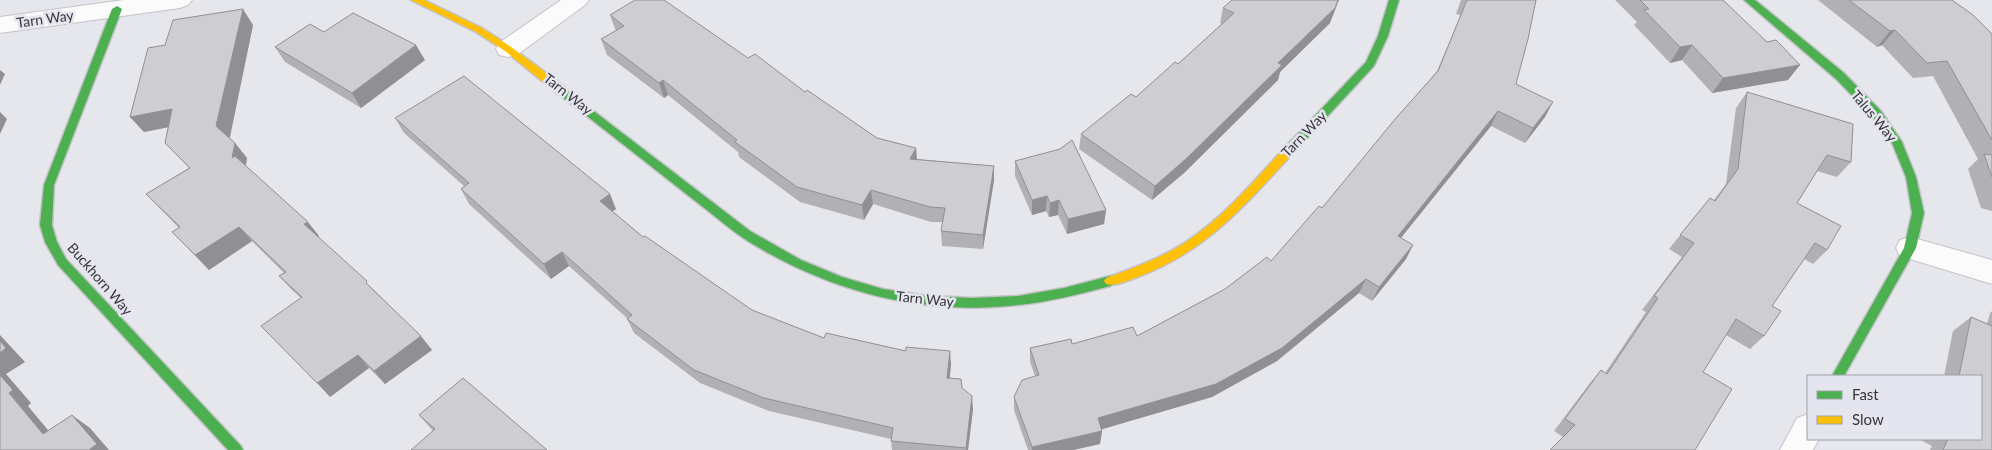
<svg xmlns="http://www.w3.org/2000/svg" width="1992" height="450" font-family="Lato,sans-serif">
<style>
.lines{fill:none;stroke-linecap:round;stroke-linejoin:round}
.street-casing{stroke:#c3c3c7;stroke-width:2}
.fast-casing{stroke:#c3c3c7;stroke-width:3}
.slow-casing{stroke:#c3c3c7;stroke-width:3}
.street{fill:#fbfbfc;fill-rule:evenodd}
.fast{fill:#4caf50;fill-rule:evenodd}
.slow{fill:#ffc107;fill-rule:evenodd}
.wall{fill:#b1b1b5}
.shaded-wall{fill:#909093}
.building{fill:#ceced2;stroke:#909093}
.labels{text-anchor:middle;stroke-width:5;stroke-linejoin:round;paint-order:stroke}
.street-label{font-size:14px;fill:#36363a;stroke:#e4e5ee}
</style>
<rect width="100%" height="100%" fill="#e6e7ec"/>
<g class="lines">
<!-- street casing -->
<g class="street-casing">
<g id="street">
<path d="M124 0H192L188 5 180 8 0 33V17Z"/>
<path d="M561 0H589L585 5 517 55 508 57 499 55 496 49 499 43Z"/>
<path d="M1910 237 1992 260V284L1900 256 1896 248 1900 240Z"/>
<path d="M1808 414V439H1819L1813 450H1780L1797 418Z"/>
</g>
</g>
<!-- fast casing -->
<g class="fast-casing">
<g id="fast">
<path d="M1389 0H1399L1388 36 1374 66 1298 148H1290L1289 145 1290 142 1366 62 1378 36Z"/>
<path d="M1744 0H1755L1844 73 1881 111 1902 142 1916 177 1924 213 1916 248 1844 376H1832L1904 248 1912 213 1906 177 1892 143 1873 117 1836 79Z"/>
<path d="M117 6 122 9 54 185 52 225 57 242 66 259 241 446 243 450H228L58 265 45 242 40 225 44 185 112 9Z"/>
<path d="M561 86 750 231 801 260 842 277 883 289 928 296 972 298 1018 296 1064 288 1110 276 1114 278 1116 281 1114 284 1110 286C1080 294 1049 302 1018 305 923 316 832 292 751 243 731 231 713 214 694 200 648 164 603 128 557 93L556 90Z"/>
</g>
</g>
<!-- slow casing -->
<g class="slow-casing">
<g id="slow">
<path d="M411 0H424L482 28 511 47 565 87 566 90 565 93H557L505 51 476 32Z"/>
<path d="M1294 141 1298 142 1299 145 1298 148C1246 203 1209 251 1135 278 1127 281 1114 287 1106 284L1104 281 1106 278C1134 268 1161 258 1186 242 1227 215 1257 177 1290 142Z"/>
</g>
</g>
<!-- street -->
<use href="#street" class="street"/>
<!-- fast -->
<use href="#fast" class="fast"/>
<!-- slow -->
<use href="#slow" class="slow"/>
</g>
<!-- wall -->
<g class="wall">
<path d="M1461 0H1536L1516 84 1545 117 1525 143 1491 126 1401 238 1413 245 1406 259 1372 301 1359 293 1277 361 1212 397 1102 429 1100 444 1073 450H1028L1014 410V397L1035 376 1030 362V348L1072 344 1137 336 1225 289 1271 261 1322 208 1437 71 1461 15 1456 14Z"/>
<path d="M1615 0H1723L1788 80 1712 93 1682 60 1670 63 1634 25 1637 22Z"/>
<path d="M1818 0H1952L1992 34V211L1981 208 1968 169 1978 159 1933 76 1913 78 1882 45 1877 47Z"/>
<path d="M1223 8 1330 23 1280 72 1278 80 1184 173 1152 200 1079 149 1081 134 1136 97 1178 64 1222 24 1220 23Z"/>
<path d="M610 15 748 58 805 92 877 138 916 148 917 159 994 166V180L983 249 942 246 941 231 943 222H931L873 204 864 220 800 202 739 157 738 152 668 95 664 98 607 55 601 39 616 31Z"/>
<path d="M253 25 229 138 235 143 247 158 246 166 319 236 318 237 376 292 432 350 385 384 369 368 330 397 301 298 292 290 279 276 284 273 252 241 209 270 172 232 179 228 146 194 189 168 165 143 168 127 144 132 130 117 165 45Z"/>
<path d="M324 32 425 60 361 108 285 62 275 47Z"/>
<path d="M1747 92 1851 162 1837 177 1817 171 1797 203 1827 250 1813 264 1804 259 1772 306 1764 336 1750 349 1726 335 1563 437 1554 431 1590 383 1601 370 1605 373 1646 312 1642 310 1682 257 1669 249 1710 198 1714 200 1726 184 1736 108Z"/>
<path d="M395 118 616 209 612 211 643 237 752 310 824 338 951 364 950 378 962 388 973 409 968 450H892L891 439 769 411 700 383 634 333 627 319H628L569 266 551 279 469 204 461 189 464 186 404 133Z"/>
<path d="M1015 161 1106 210 1104 224 1067 234 1058 215 1049 217 1046 211 1032 215 1015 176Z"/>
<path d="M1992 311V450H1930L1932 446 1919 439H1981V376H1944L1953 331 1971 317 1987 324 1990 313Z"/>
<path d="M419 415 547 450 433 431Z"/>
</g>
<!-- shaded-wall -->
<g class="shaded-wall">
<path d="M1338 0H1339L1330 23 1280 72 1278 80 1184 173 1152 200 1155 186Z"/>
<path d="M243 9 253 25 229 142 216 126Z"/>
<path d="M1895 30 1882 45 1877 47 1890 31Z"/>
<path d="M416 45 425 60 361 108 352 93Z"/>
<path d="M1692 45 1682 60 1670 63 1680 47Z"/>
<path d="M1800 65 1788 80 1712 93 1723 78Z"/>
<path d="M0 70 5 74 0 85Z"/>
<path d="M663 80 668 95 664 98 659 83Z"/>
<path d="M1553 102 1545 117 1525 143 1533 128Z"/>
<path d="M172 109 185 124 144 132 130 117Z"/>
<path d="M1498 111 1491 126 1391 250 1398 236Z"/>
<path d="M0 112 7 119 0 134Z"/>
<path d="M235 143 247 158 244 173 232 158Z"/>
<path d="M916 148 917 163 910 159Z"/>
<path d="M994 166V180L983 249V235Z"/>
<path d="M871 190 873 204 864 220 862 205Z"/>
<path d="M610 194 616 209 606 216 600 201Z"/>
<path d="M1047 196 1046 211 1032 215V200Z"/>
<path d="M1059 200 1058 215 1049 217 1050 203Z"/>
<path d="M1106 210 1104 224 1067 234 1068 219Z"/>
<path d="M308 222 319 236 315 239 304 224Z"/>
<path d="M239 227 252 241 209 270 195 255Z"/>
<path d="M1413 245 1406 259 1372 301 1379 287Z"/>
<path d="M562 252 569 266 551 279 544 264Z"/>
<path d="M1366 279 1359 293 1277 361 1212 397 1096 431 1098 418Z"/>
<path d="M0 335 25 362 6 374 31 403 28 406 62 447 43 434 9 393 0 375Z"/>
<path d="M421 336 432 350 385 384 374 371Z"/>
<path d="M950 351 951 364 948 391 947 378Z"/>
<path d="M358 355 369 368 330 397 317 383Z"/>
<path d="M972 396 973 409 968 450H966Z"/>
<path d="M72 415 90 428 109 450H89Z"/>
<path d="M1102 431 1100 444 1073 450H1032V447Z"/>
</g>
<!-- building -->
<g class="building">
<path d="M635 0H664L748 58 755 54 805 92 807 90 877 138 916 148 910 159 994 166 983 235 941 231 945 208 930 207 871 190 862 205 797 187 735 142 737 140 663 80 659 83 601 39 624 26 610 15Z"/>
<path d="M1232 0H1338L1335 8 1278 63 1282 65 1187 158 1155 186 1081 134 1131 94 1136 97 1175 62 1178 64 1234 13 1223 8Z"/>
<path d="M1467 0H1536L1528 39 1516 84 1553 102 1533 128 1498 111 1398 236 1413 245 1379 287 1366 279 1282 348 1216 384 1098 418 1102 431 1032 447 1014 397 1022 380 1039 375 1030 348 1071 339 1072 344 1133 327 1137 336 1225 289 1267 257 1271 261 1319 206 1322 208 1396 118 1438 71Z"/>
<path d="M1640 0H1723L1767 42 1776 40 1800 65 1723 78 1692 45 1680 47 1644 10 1649 9Z"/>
<path d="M1849 0H1952L1973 15 1992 34V140L1947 61 1927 63 1895 30 1890 31Z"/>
<path d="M243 9 216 126 235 143 232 158 235 156 308 222 304 224 367 281 366 283 421 336 374 371 358 355 317 383 261 326 302 297 279 276 286 272 239 227 195 255 172 232 180 227 146 194 190 168 165 143 172 109 130 117 148 48 165 45 173 20Z"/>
<path d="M353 13 416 45 352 93 275 47 310 24 324 32Z"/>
<path d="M464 76 610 194 600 201 643 237 645 236 752 310 824 338 826 333 906 351V347L950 351 947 378 961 379 962 388 972 396 966 448 891 441 893 428 764 398 694 370 627 319 632 315 562 252 544 264 461 189 469 183 395 118Z"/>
<path d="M1747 92 1853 124 1851 162 1827 155 1797 203 1841 226 1827 250 1815 243 1772 306 1781 311 1764 336 1736 319 1703 372 1732 389 1695 450H1550L1575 425 1565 419 1601 370 1607 374 1658 298 1654 296 1694 243 1680 235 1710 198 1715 201 1738 169Z"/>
<path d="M1072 140 1106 210 1068 219 1059 200 1050 203 1047 196 1032 200 1015 161 1060 149Z"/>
<path d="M1984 154 1992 155V177Z"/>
<path d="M1971 317 1992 326V450H1943L1948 439H1981V376H1959Z"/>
<path d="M0 341 6 348 0 353Z"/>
<path d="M0 375 13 390 9 393 43 434 72 415 97 444 89 450H0Z"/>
<path d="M463 378 547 450H411L435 429 419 415Z"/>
</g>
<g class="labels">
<!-- street labels -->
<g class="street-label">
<text transform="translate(45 19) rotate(-8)" y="5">Tarn Way</text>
<text transform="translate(568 94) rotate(38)" y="5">Tarn Way</text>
<text transform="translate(1874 116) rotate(50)" y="5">Talus Way</text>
<text transform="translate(1304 134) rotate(-46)" y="5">Tarn Way</text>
<text transform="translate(100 279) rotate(49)" y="5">Buckhorn Way</text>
<text transform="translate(925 299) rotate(6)" y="5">Tarn Way</text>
</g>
</g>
<!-- legend -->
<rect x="1807" y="375" width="175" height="65" fill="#e4e5ee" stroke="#9e9fa6"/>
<rect x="1817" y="391" width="25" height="8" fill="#4caf50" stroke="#9e9fa6"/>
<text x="1852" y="400" font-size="15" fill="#36363a">Fast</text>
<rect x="1817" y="416" width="25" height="8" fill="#ffc107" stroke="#9e9fa6"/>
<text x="1852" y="425" font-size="15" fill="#36363a">Slow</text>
</svg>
